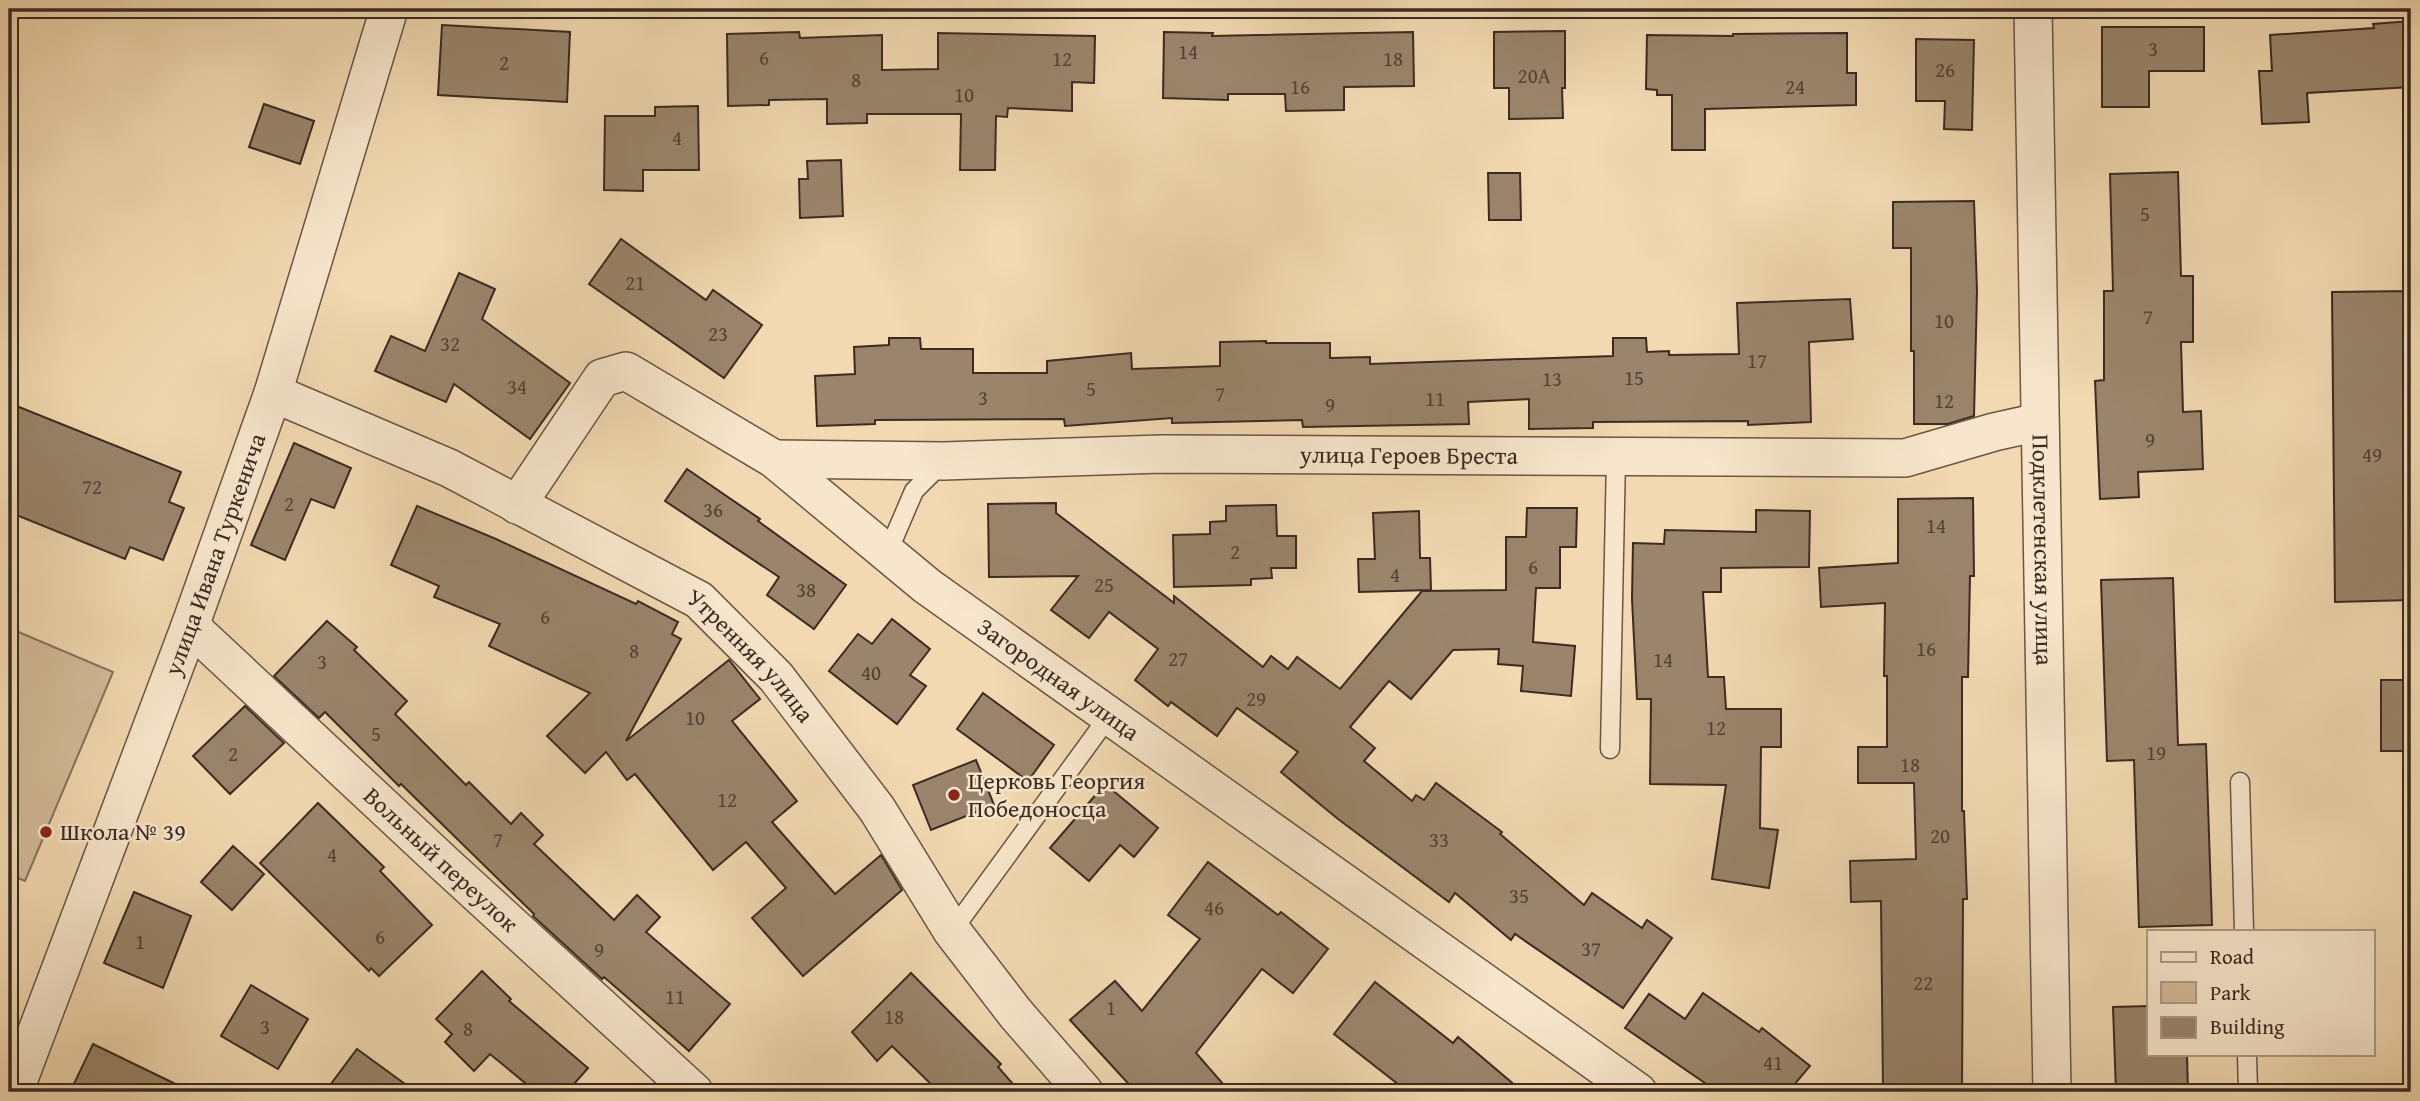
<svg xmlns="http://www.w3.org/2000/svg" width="2420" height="1101" font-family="'Gentium Book Plus',serif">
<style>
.green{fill:#d3bb99;stroke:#87735d;stroke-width:2}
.building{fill:#9a856c;stroke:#3b2b21;stroke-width:2}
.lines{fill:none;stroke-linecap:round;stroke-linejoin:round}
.service-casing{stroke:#695645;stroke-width:21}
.minor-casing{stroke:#695645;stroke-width:40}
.service{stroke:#f7e6cc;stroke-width:18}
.minor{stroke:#f7e6cc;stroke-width:37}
.poi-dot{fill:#8f2418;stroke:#f7e6cc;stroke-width:2.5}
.labels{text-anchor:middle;stroke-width:5;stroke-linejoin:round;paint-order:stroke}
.number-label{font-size:21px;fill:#534234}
.street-label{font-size:24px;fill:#3b2b21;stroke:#f7e6cc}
.poi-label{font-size:24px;fill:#3b2b21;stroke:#f7e6cc;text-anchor:start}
</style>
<rect width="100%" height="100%" fill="#f2d9b1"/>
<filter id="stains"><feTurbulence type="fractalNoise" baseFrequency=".00286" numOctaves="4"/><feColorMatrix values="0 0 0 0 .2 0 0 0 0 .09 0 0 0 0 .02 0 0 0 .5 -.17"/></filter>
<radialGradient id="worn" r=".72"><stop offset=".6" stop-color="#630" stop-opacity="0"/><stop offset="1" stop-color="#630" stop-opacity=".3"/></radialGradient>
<!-- green -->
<path class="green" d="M9 628 113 672 25 881 9 874Z"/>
<!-- building -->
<g class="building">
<path d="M2411 21V87L2307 93 2309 122 2262 124 2259 71H2272L2270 35 2374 28 2373 24Z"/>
<path d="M442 25 570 32 567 102 438 95Z"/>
<path d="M2102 27H2204V71H2149V107H2102Z"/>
<path d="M1565 31V88H1562L1563 118 1509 119V88H1494V32Z"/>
<path d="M799 32 800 38 882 35V70L938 69V33L1095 36 1094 83 1072 82V111L1008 108 1007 117 996 116 995 170H960L961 114H867V123L827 124V99L769 100V105L728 106 727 34Z"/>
<path d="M1164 32 1213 33 1212 36 1413 32 1414 86 1344 87V110L1286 111 1285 94H1228V100L1163 98Z"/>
<path d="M1847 33V73H1856V105L1705 109V150H1672V95H1657V90L1646 89 1647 35 1733 36V34Z"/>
<path d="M1916 39 1974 40 1972 130 1944 129 1945 101H1916Z"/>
<path d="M264 104 314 121 300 164 249 147Z"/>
<path d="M698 106 699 170H643V191L604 190 605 116H655V107Z"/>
<path d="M841 160 843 216 800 218 799 179H808L807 161Z"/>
<path d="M2178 172 2181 276H2193V342H2181L2183 412 2201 411 2203 469 2138 472 2139 497 2100 499 2095 381 2104 380V291H2113L2110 174Z"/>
<path d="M1488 173H1520L1521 220H1489Z"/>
<path d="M1974 201 1977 291 1974 416 1948 424H1914V351H1911V248H1893V202Z"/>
<path d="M621 239 706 300 713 290 762 325 724 378 589 284Z"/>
<path d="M459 273 495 289 482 319 570 383 530 439 454 384 446 402 375 371 391 336 425 351Z"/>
<path d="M2409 291 2411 600 2335 602 2332 292Z"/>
<path d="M1850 299 1853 339 1809 342 1811 422 1748 425V421L1593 422V428L1529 429V399L1468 402 1469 424 1303 427 1302 420 1172 423V418L1065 426 1064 419 875 420V424L817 426 815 376 855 374 854 347 889 345V338H920L921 349H973V373H1047V361L1131 353 1132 369 1220 366V342L1266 341V343H1330V358L1370 357V364L1613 356V338H1646L1647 352 1669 351V355L1739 354 1737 303Z"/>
<path d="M9 403 181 472 169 502 184 508 163 560 130 547 125 559 9 512Z"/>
<path d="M294 443 351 468 334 508 311 499 285 560 251 545Z"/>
<path d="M687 469 760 519 758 521 846 585 814 629 767 595 779 577 665 501Z"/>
<path d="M1973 498 1974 576H1970L1968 677H1962V811H1964L1967 899H1963L1962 1092H1883L1881 901 1851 902 1850 861 1916 859 1914 783H1858V747H1887V676H1884L1885 603 1821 607 1819 568 1898 563V499Z"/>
<path d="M1056 503V513L1174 603V596L1263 667 1271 656 1288 669 1297 657 1340 689 1422 591 1506 590V537H1526L1527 508H1577L1576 547H1560V588H1536L1533 642 1575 646 1571 696 1521 691 1523 666 1498 664 1499 649 1453 650 1411 699 1389 681 1350 727 1375 748 1364 761 1412 801 1416 795 1424 800 1436 783 1502 832 1500 834 1584 905 1592 893 1642 928 1647 920 1672 938 1623 1008 1515 934 1511 940 1455 893 1449 902 1338 819 1281 772 1298 752 1237 708 1217 736 1171 702 1168 706 1135 680 1158 649 1109 612 1089 638 1051 610 1078 576 989 577 988 504Z"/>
<path d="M1276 505 1277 536H1296V568H1271L1272 578 1251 579V585L1174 587 1173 535 1210 534V522L1226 521V506Z"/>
<path d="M417 506 496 539 636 604 638 601 678 622 672 634 681 639 626 741 729 660 760 699 732 721 797 801 772 822 835 894 881 855 902 890 803 976 752 918 786 888 746 842 713 870 635 774 627 780 606 752 585 773 547 736 590 693 489 646 500 624 434 597 439 586 391 565Z"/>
<path d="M1756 510 1810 511 1809 567 1721 568V592H1703L1708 677H1724L1726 709H1781V747H1761L1760 828 1778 830 1769 888 1712 879 1726 785 1650 784 1651 699H1637L1632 599 1633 543 1664 544 1665 530 1756 532Z"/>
<path d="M1419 511 1420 558H1430L1431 590 1359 592 1358 559H1375L1373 513Z"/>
<path d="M2173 578 2178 745 2206 744 2212 925 2139 927 2134 760 2107 761 2101 580Z"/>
<path d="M892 619 930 649 910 675 926 686 897 724 829 671 858 634 872 644Z"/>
<path d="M327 621 357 647 354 650 407 701 395 714 466 785 469 782 511 824 521 813 543 835 534 844 614 920 637 895 660 917 646 932 730 1004 689 1051 604 977 602 979 533 916 534 914 401 784 399 786 325 712 319 718 274 676Z"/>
<rect x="2381" y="680" width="30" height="71"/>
<path d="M983 693 1054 745 1028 781 957 729Z"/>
<path d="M245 706 284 743 230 794 193 756Z"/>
<path d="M976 760 994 805 931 830 913 785Z"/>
<path d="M1105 784 1158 828 1134 857 1120 845 1089 881 1050 848Z"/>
<path d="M318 803 384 867 380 871 432 925 379 976 371 968 369 971 260 863Z"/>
<path d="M233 846 264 874 232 910 201 882Z"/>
<path d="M1208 862 1278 915 1281 912 1328 949 1293 993 1262 969 1196 1053 1230 1092H1136L1070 1020 1115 981 1142 1011 1200 939 1168 915Z"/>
<path d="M134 892 191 916 163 988 104 963Z"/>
<path d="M482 971 511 999 509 1001 588 1068 567 1092H536L490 1054 474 1071 445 1042 452 1034 436 1019Z"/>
<path d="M911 973 1001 1064 998 1067 1020 1092H939L892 1046 877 1061 852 1032Z"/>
<path d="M1375 982 1453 1043 1458 1037 1523 1092H1408L1334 1034Z"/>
<path d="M251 985 308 1019 278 1069 221 1036Z"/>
<path d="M1703 993 1759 1032 1762 1028 1810 1066 1788 1092H1718L1625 1028 1649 994 1685 1019Z"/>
<path d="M2149 1006V1054H2187L2188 1092H2116L2113 1007Z"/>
<path d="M93 1044 192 1092H70Z"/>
<path d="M357 1049 416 1092H325Z"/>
</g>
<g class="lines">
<!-- service casing -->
<g class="service-casing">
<g id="service">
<path d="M887 554 914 491 942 463"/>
<path d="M1610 749 1616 457"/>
<path d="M2240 782 2244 931"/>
<path d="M952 931 1109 716"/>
<path d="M2247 1054 2248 1092"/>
</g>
</g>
<!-- minor casing -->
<g class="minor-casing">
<g id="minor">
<path id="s1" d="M2033 9 2052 1092"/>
<path id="s2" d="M273 393 449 468 699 600 776 677 877 809 952 931 1016 1014 1084 1092"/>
<path id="s3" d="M774 459 944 461 1161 454 1905 458 1994 432 2039 422"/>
<path id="s4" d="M517 505 602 378 626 371 774 459 927 586 1638 1092"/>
<path id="s5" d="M190 626 447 866 694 1092"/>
<path id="s6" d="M14 1092 190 626 273 393 389 9"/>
</g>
</g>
<!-- service -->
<use href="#service" class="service"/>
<!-- minor -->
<use href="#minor" class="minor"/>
</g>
<!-- markers -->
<g class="poi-dot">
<circle cx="954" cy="795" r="7"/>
<circle cx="46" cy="832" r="7"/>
</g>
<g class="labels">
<!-- number labels -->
<g class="number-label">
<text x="2153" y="56">3</text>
<text x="1188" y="59">14</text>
<text x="764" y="65">6</text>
<text x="1062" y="66">12</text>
<text x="1393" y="66">18</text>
<text x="504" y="70">2</text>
<text x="1945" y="77">26</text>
<text x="1534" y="83">20А</text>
<text x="856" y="87">8</text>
<text x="1300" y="94">16</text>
<text x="1795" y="94">24</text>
<text x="964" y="102">10</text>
<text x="677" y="145">4</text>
<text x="2145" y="221">5</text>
<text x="635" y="290">21</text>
<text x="2148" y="324">7</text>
<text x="1944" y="328">10</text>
<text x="718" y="341">23</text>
<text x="450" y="351">32</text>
<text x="1757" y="368">17</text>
<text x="1634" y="385">15</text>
<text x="1552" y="386">13</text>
<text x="517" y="394">34</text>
<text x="1091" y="396">5</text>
<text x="1220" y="401">7</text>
<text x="983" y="405">3</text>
<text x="1435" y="406">11</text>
<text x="1944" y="408">12</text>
<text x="1330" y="412">9</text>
<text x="2150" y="447">9</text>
<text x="2372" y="462">49</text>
<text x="92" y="494">72</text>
<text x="289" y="511">2</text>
<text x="713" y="517">36</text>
<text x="1936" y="533">14</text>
<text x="1235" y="559">2</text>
<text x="1533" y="574">6</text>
<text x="1395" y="582">4</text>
<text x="1104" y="592">25</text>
<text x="806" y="597">38</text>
<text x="545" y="624">6</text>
<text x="1926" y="656">16</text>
<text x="634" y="658">8</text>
<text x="1178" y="666">27</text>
<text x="1663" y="667">14</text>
<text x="322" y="669">3</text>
<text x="871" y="680">40</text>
<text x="1256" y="706">29</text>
<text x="695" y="725">10</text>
<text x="1716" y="735">12</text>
<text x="376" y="741">5</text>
<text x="2156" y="760">19</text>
<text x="233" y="761">2</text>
<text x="1910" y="772">18</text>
<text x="727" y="807">12</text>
<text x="1940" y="843">20</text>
<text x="498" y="847">7</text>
<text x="1439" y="847">33</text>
<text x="332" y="862">4</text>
<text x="1519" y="903">35</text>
<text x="1214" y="915">46</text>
<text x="380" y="944">6</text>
<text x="140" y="949">1</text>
<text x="1591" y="956">37</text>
<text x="599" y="957">9</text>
<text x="1923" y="990">22</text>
<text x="675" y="1004">11</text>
<text x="1111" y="1015">1</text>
<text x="894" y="1024">18</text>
<text x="265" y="1034">3</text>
<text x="468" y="1036">8</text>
<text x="1773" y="1070">41</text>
</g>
<!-- street labels -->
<g class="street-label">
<text dy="8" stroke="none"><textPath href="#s3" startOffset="635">улица Героев Бреста</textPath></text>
<text dy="8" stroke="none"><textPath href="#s1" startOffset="541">Подклетенская улица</textPath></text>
<text dy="8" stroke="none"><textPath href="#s6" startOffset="574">улица Ивана Туркенича</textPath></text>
<text dy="8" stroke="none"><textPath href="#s2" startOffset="550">Утренняя улица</textPath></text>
<text dy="8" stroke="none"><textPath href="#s4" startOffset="710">Загородная улица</textPath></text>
<text dy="8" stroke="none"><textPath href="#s5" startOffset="343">Вольный переулок</textPath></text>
</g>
<!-- poi labels -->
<g class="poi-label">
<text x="968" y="789">Церковь Георгия<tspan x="968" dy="28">Победоносца</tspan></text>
<text x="60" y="840">Школа № 39</text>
</g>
</g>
<!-- margin -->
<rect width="2420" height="1101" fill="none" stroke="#f2d9b1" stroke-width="35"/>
<rect x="10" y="10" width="2399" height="1080" fill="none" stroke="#3b2b21" stroke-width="3.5"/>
<rect x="18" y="18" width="2385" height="1066" fill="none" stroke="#3b2b21" stroke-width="2"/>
<!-- legend -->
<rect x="2147" y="930" width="228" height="126" fill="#f7e6cc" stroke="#ac9b88" stroke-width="2"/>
<rect x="2161" y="952" width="35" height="10" fill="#f7e6cc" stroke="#ac9b88" stroke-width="2"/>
<text x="2210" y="964" font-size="21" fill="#3b2b21">Road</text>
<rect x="2161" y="982" width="35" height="21" fill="#d3bb99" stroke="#ac9b88" stroke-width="2"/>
<text x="2210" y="1000" font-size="21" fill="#3b2b21">Park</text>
<rect x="2161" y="1017" width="35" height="21" fill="#9a856c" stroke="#ac9b88" stroke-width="2"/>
<text x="2210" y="1034" font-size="21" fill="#3b2b21">Building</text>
<rect width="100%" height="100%" filter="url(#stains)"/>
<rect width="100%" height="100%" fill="url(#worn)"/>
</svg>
